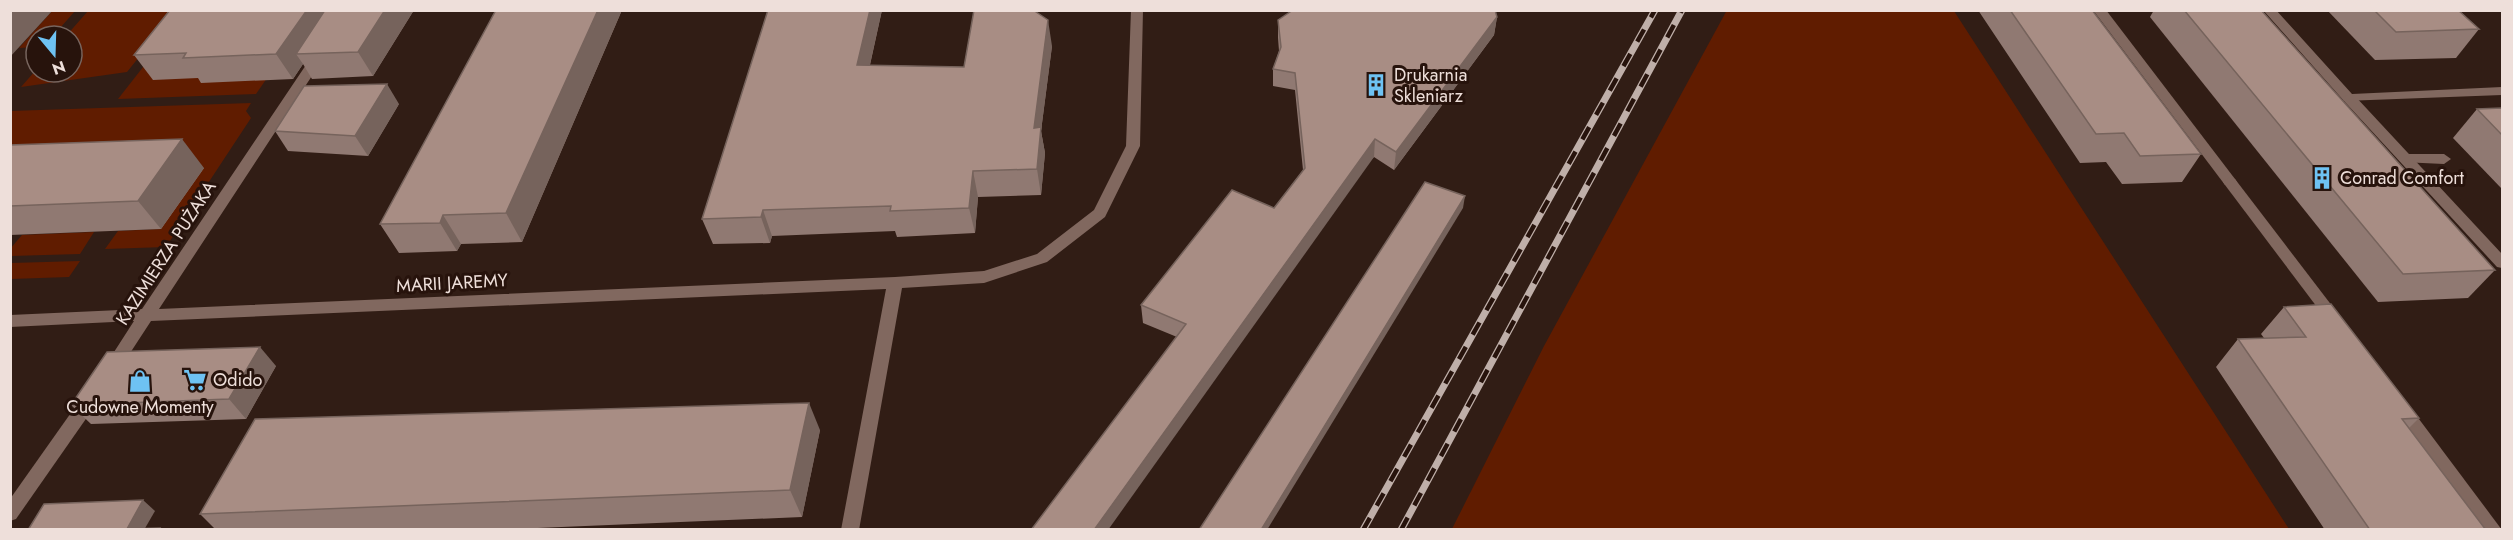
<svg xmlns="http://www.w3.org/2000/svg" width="2513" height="540" font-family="Jost,sans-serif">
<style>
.green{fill:#601c00}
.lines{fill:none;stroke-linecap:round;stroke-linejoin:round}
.lane{fill:#81685f;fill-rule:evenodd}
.street{fill:#81685f;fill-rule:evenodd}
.rail-casing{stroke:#bfafa9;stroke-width:7}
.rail{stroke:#27130c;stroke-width:4.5;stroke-dasharray:14;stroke-linecap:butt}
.wall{fill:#907972}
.shaded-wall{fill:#76635c}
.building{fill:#a88d84;stroke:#76635c;stroke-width:1.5}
.labels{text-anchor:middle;stroke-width:6;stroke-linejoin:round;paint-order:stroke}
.poi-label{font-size:18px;fill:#eedfda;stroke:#27130c;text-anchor:start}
.street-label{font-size:18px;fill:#eedfda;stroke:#27130c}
</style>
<rect width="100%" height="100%" fill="#311d15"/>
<!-- green -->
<g class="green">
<path d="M53 10 75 11 53 36H36V47L19 48Z"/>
<path d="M1727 10 1954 11 2289 529H1452L1544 346Z"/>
<path d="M88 11H176L127 72 21 87 36 70 72 72V36H66Z"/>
<path d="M187 11 283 55 256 94 118 99Z"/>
<path d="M251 103 246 111 251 118 166 247 105 249 118 231 161 229 11 175 10 111Z"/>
<path d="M94 232 80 254 11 256 10 249 22 235Z"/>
<path d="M80 261 69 277 11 279V263Z"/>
</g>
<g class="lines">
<!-- lane -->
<g class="lane">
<path d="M2093 10H2106L2235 179 2237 182 2235 185H2225Z"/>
<path d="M2263 10H2276L2352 94 2502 87V95L2344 101Z"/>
<path d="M2406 154H2444L2451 159 2444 164 2401 162 2399 159 2401 156Z"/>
</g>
<!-- street -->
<g class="street">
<path d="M1131 10H1143L1140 146 1105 217 1047 262 984 283 902 288 859 530H841L886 289 151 321 119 370H107L105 366 134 321 10 327V315L142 309 314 53 319 52 325 56 159 309 895 277 984 271 1037 254 1094 210 1126 146Z"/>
<path d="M2349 94 2354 95 2502 254V268L2497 267 2344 101 2342 98Z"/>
<path d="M2230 177 2235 179 2339 315 2342 319 2339 323H2329L2225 185 2223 182Z"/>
<path d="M91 392 97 393 99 398 97 403 16 519 10 521V499L85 393Z"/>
<path d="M2401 401 2407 403 2502 530H2483L2395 413 2393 408 2395 403Z"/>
</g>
<!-- rail casing -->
<g class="rail-casing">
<g id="rail">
<path d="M1363 530 1655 10"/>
<path d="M1401 530 1682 10"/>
</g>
</g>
<!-- rail -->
<use href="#rail" class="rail"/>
</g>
<!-- wall -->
<g class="wall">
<path d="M170 10H414L373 76 312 79 303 64 293 79 201 83 198 78 153 80 134 55Z"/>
<path d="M496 10H622L522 242 461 244 457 251 399 253 380 224Z"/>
<path d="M768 10H882L870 65 964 67 1052 46 1041 131 1045 153 1041 195 978 197 975 233 897 237 895 231 772 236 770 243 713 244 702 219Z"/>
<path d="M1978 10H2092L2201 154 2182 182 2122 184 2106 162 2080 163Z"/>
<path d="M2154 10H2261L2495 270 2468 298 2378 302 2150 17Z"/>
<path d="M2327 10H2458L2479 29 2456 58 2375 60Z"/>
<path d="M1497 17 1494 35 1394 170 1374 157 1177 337 1143 323 1141 305 1274 208 1303 170 1295 90 1273 86V69L1279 51 1278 38V20Z"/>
<path d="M399 104 368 156 288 151 275 131Z"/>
<path d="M2502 108V189L2453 138 2477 109Z"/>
<path d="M10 145 204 168 161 229 10 235Z"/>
<path d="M2284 307 2419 418 2409 428 2486 530H2325L2216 367 2238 339 2264 338 2261 334Z"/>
<path d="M276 366 246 419 91 424 71 405Z"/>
<path d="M820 430 802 517 492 530H216L200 514Z"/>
</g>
<!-- shaded-wall -->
<g class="shaded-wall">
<path d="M10 10H53L10 57Z"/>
<path d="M307 10H339L296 54 303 64 293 79 276 54Z"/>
<path d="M385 10H414L373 76 358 52Z"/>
<path d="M598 10H622L522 242 506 213Z"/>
<path d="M870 10H882L864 91 857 65Z"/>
<path d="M1497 17 1494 35 1394 170 1396 152Z"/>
<path d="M1048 20 1052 46 1041 131 1045 153 1041 195 1037 169 1034 128Z"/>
<path d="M387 84 399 104 368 156 355 136Z"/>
<path d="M182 139 204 168 161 229 138 201Z"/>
<path d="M1375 139 1374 157 1108 530H1094Z"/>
<path d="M973 171 978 197 975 233 969 208Z"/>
<path d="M1465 196 1463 208 1267 530H1261Z"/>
<path d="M763 210 772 236 770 243 761 217Z"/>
<path d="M443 215 461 244 457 251 440 223Z"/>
<path d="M260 347 276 366 246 419 229 399Z"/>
<path d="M809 403 820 430 802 517 790 490Z"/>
<path d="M143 500 155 511 144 530 127 529Z"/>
</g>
<!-- building -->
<g class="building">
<path d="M170 10H307L276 54 183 58 186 53 134 55Z"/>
<path d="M325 10H385L358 52 296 54Z"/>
<path d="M496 10H598L506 213 443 215 440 223 380 224Z"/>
<path d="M768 10H870L857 65 964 67 974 10H1033L1048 20 1034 128 1041 127 1037 169 973 171 969 208 890 211 891 206 763 210 761 217 702 219Z"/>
<path d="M1293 10H1495L1497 17 1396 152 1375 139 1094 530H1031L1186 324 1141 305 1232 190 1274 208 1305 168 1295 73 1273 69 1281 47 1278 20Z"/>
<path d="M2010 10H2092L2201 154 2140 156 2124 133 2096 134Z"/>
<path d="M2184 10H2261L2495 270 2403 274Z"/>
<path d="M2374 10H2458L2479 29 2396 32Z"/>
<path d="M387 84 355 136 275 131 304 86Z"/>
<path d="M2502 108V135L2477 109Z"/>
<path d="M182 139 138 201 10 206V145Z"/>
<path d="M1425 182 1465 196 1261 530H1199Z"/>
<path d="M2331 304 2419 418 2402 419 2486 530H2370L2238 339 2306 337 2284 307Z"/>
<path d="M260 347 229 399 71 405 107 352Z"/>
<path d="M809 403 790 490 200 514 255 419Z"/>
<path d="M143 500 127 529 160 528 159 530H28L44 504Z"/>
</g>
<!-- icons -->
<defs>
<g id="building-bare" transform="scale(1.8)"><path d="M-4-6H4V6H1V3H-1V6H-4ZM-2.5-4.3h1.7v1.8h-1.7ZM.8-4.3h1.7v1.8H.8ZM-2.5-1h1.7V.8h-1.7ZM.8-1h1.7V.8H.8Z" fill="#6ec2f3" stroke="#27130c" stroke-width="2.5" paint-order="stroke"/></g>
<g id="supermarket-bare" transform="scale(1.8)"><path d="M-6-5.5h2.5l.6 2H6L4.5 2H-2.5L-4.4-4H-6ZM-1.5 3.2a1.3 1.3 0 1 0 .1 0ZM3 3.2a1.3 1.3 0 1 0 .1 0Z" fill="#6ec2f3" stroke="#27130c" stroke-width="2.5" paint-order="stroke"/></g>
<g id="shop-bare" transform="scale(1.8)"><path d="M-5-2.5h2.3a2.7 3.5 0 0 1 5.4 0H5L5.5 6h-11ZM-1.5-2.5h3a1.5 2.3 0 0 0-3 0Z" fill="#6ec2f3" stroke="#27130c" stroke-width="2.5" paint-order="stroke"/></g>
</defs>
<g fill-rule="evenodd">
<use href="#building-bare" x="1376" y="85"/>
<use href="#building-bare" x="2322" y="178"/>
<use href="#supermarket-bare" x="195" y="380"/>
<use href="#shop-bare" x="140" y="381"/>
</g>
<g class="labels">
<!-- poi labels -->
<g class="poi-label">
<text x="1394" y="81">Drukarnia<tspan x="1394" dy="21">Skleniarz</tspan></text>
<text x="2340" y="184">Conrad Comfort</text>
<text x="213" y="386">Odido</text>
<text x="140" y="413" text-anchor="middle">Cudowne Momenty</text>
</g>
<!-- street labels -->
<g class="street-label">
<text transform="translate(166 253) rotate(-57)" y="6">KAZIMIERZA PUŻAKA</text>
<text transform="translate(452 283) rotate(-3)" y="6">MARII JAREMY</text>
</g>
</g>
<!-- border -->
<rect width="2513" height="540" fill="none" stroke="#eedfda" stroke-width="24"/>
<!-- north arrow -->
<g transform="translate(54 54) rotate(161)"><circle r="28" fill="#27130c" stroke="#77655e" stroke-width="1.5"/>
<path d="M0-4.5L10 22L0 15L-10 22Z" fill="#6ec2f3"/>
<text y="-9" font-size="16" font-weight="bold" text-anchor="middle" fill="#eedfda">N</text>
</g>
</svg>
